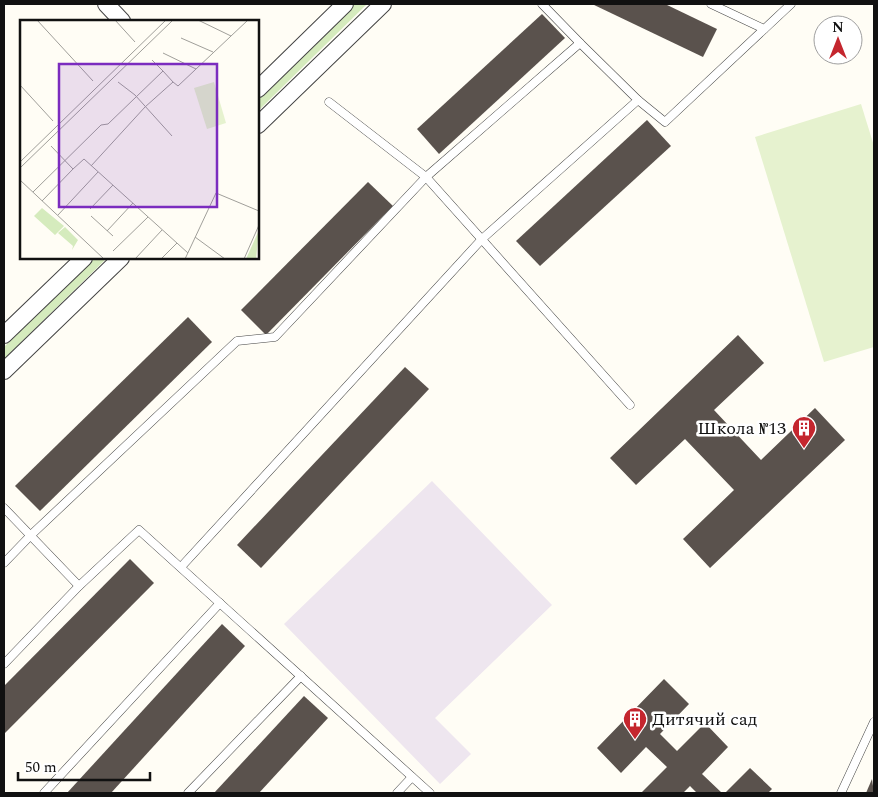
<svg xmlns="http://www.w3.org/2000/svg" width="878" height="797" font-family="Spectral,serif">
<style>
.industrial{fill:#eee6ef}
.green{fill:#d5ebbd}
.pitch{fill:#e6f2cf}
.building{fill:#5a524d}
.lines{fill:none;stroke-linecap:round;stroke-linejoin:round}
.lane-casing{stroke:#444;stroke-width:9}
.street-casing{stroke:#444;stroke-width:18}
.lane{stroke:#fff;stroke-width:8}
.street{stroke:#fff;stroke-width:16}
.labels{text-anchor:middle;stroke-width:5;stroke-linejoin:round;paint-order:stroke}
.poi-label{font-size:18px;fill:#111;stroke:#fff;text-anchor:end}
.inset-road{fill:none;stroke:#a09f9a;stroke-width:1}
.view{fill:#7b2cbf;fill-opacity:0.15;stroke:#7b2cbf;stroke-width:2.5}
.inset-edge{fill:none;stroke:#111;stroke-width:2.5}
</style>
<rect width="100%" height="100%" fill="#fffdf5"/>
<!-- industrial -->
<path class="industrial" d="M432 481 552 605 435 718 471 754 440 784 284 624Z"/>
<!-- green -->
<g class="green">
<path d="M354 4H367L258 111V99Z"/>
<path d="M95 258H107L4 359V347Z"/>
</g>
<!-- pitch -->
<path class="pitch" d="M861 104 874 146V347L824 362 755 137Z"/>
<!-- building -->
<g class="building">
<path d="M592 4H665L717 29 703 57Z"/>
<path d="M542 14 565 38 439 154 417 129Z"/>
<path d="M647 120 671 146 540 266 516 241Z"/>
<path d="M368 182 393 206 266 335 241 310Z"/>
<path d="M188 317 212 342 40 511 15 486Z"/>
<path d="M738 335 764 363 714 410 761 460 815 408 845 440 710 568 683 539 734 490 685 439 636 485 610 458Z"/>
<path d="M405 367 429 389 261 568 237 545Z"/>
<path d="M130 559 154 583 4 734V686Z"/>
<path d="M222 624 245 646 111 793H67Z"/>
<path d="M664 679 689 704 660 734 677 751 705 723 728 747 702 774 722 793H697L690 786 683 793H641L667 767 646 747 621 773 597 748Z"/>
<path d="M304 696 328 718 259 793H214Z"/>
<path d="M750 768 772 789 768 793H725Z"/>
<path d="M872 779 874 793H866Z"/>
</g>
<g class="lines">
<!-- lane casing -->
<g class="lane-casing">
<g id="lane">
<path d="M711 4 764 29"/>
<path d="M638 100 665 122 791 4"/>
<path d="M329 102 426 177 630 405"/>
<path d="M4 508 79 586 139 530 430 793"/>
<path d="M4 563 31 535 237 341 275 337 426 177 580 43 542 4"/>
<path d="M181 567 482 239 638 100 580 43"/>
<path d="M4 664 79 586"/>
<path d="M44 793 220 603"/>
<path d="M188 793 301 676"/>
<path d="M397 793 412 777"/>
<path d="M841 793 874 722"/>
</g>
</g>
<!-- street casing -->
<g class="street-casing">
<g id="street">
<path d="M106 4 122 21"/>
<path d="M258 89 345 4"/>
<path d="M258 125 383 4"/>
<path d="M4 335 84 258"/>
<path d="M4 371 121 258"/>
</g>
</g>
<!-- lane -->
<use href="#lane" class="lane"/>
<!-- street -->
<use href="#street" class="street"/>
</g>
<!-- icons -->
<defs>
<g id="building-pin" transform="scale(1.25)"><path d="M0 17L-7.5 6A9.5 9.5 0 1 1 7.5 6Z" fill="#c4262e" stroke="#fff"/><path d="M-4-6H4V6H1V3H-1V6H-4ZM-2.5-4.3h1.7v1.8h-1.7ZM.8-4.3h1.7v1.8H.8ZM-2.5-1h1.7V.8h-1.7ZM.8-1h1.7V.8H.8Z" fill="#fff"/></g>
</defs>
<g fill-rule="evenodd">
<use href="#building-pin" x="804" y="428"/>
<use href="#building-pin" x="635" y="719"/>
</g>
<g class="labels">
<!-- poi labels -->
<g class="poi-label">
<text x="786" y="434">Школа №13</text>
<text x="652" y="725" text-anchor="start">Дитячий сад</text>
</g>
</g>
<!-- overview -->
<g transform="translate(20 20)">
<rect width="239" height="239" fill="#fffdf5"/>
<path d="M22 188 44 206 35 215 14 196ZM45 207 58 220 52 230 53 226 38 213ZM239 210 236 239H226Z" fill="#d5ebbd"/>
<path d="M194 62 206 103 187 109 174 68Z" fill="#e6f2cf"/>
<path class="inset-road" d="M17 0 73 61M95 0 115 22M178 0 211 16M161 18 193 32M143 33 176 49M98 62 115 75 152 116M153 62 158 66 228 0M0 65 33 101M31 126 53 149 64 139 168 233M0 142 146 0M71 146 125 87 153 62 143 51M1 147 153 0M0 160 84 239M13 172 81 105 88 104 143 51 132 40M22 181 53 149M70 189 93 165M38 195 78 152M71 196 93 216M87 211 113 183M175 217 205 239M93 231 128 197M115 239 142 210M141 239 157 223M165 239 196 173 239 191M224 239 239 205"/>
<path class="view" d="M39 44H197V187H39Z"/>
<rect width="239" height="239" class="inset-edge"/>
</g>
<!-- border -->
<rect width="878" height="797" fill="none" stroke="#111111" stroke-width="10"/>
<!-- north arrow -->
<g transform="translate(838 40)"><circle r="24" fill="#ffffff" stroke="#a0a0a0"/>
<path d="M0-4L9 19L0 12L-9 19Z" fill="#c4262e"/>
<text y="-8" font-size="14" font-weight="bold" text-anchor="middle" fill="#111111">N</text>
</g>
<!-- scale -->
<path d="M18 772v8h132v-8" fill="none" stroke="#111111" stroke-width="2.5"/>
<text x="25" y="772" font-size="15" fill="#111111" stroke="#ffffff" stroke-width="4" paint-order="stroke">50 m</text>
</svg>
